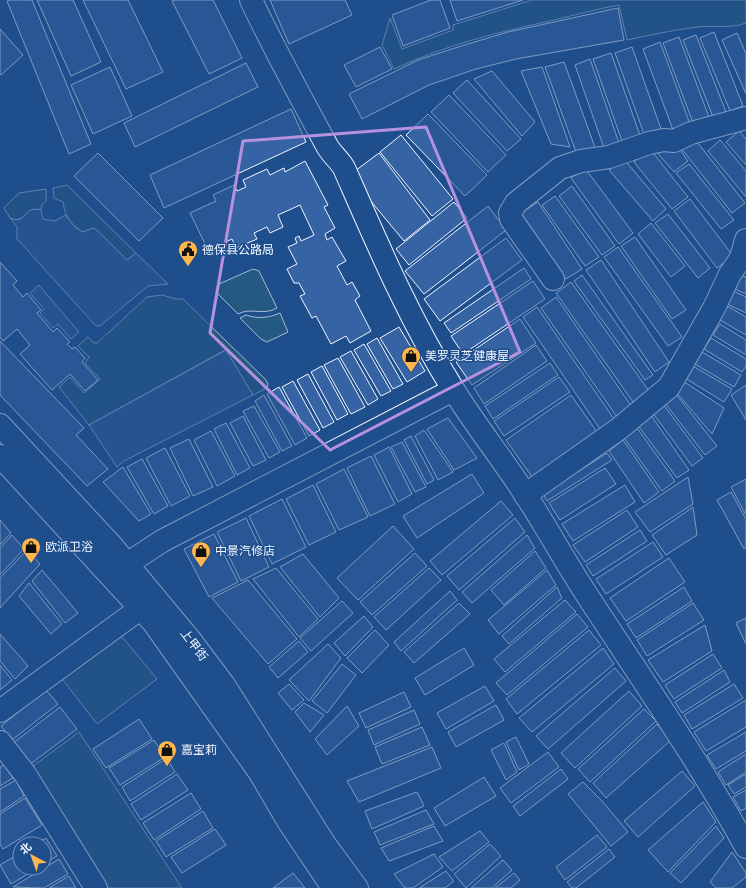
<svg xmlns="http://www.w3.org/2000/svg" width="746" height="888" font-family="'Alegreya Sans','Noto Sans SC',sans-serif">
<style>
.green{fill:#245a82;stroke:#a8bbd7}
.parking{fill:#305b95;stroke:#a8bbd7}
.building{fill:#3563a3;stroke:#f2f6ff}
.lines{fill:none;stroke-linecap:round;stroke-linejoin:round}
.street-casing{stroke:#f2f6ff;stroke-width:24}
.secondary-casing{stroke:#f2f6ff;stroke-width:24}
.street{stroke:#1f4e8c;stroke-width:22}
.secondary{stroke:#1f4e8c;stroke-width:22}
.marked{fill:none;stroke:#b691df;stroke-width:3;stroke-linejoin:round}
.labels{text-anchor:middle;stroke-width:3;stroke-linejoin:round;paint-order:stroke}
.poi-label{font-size:12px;fill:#f2f6ff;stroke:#1f4e8c;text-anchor:start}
.street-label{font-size:12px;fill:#f2f6ff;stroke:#1f4e8c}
</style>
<rect width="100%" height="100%" fill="#1f4e8c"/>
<!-- green -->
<g class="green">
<path d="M532 0H746V23C731 29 713 25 697 27 673 30 651 35 627 40L619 5C597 9 575 15 554 20 499 32 445 45 394 69L382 45 390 18 402 49 453 30V25Z"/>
<path d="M67 185 136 253 127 260 93 228 83 232C71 225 65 216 63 202L54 198 53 188Z"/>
<path d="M46 189V201L42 205 41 210C29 207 26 218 16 220L10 218 4 208 19 193Z"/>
<path d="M253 269 259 271 277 308C264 316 250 307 238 314L218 294 216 290 219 284Z"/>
<path d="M162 295 176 299H183L266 380 268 384 267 388 253 395 225 350 89 425 59 387 70 377 84 393 100 379 85 363 89 357 78 346 88 337 94 343H97L147 297Z"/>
<path d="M280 313 288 332 267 342 261 339 240 318 246 315C257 319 269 318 280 313Z"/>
<path d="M120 637 124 639 157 679 97 724 60 676Z"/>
<path d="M79 732 182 888H108L92 860 29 769Z"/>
</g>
<!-- parking -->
<g class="parking">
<path d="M35 209 41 210 43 219 55 221 65 215 76 228 83 232 93 228 97 230 127 260 136 253 168 284 148 286 100 326H96L17 239V227L10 218 16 220 21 219 30 210Z"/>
<path d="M39 285 79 332 71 339 58 324 53 328 40 313 44 309 30 293Z"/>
<path d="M226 350 253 395 124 461 117 467 89 425Z"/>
</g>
<!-- building -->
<g class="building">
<path d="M10 0H32L91 144 69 154 7 1Z"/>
<path d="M37 0H73L101 62 71 76Z"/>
<path d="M83 0H128L163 72 126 89Z"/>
<path d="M175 0H213L242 58 209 74 172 1Z"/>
<path d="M270 0H345L352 15 289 44Z"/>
<path d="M431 0H440L450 28 403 46 392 15Z"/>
<path d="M450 0H523L457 21Z"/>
<path d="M618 8 624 40 516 59 476 69 429 85 362 119 349 94 418 60 458 47 508 32Z"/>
<path d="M0 29 23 55 1 75 0 74Z"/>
<path d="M714 32 743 106 730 111 700 38Z"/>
<path d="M737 33 746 54V94L722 40Z"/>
<path d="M696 35 726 112 713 117 683 40Z"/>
<path d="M679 37 709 117 693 123 663 43Z"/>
<path d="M660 42 690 124 673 130 643 49Z"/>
<path d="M380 47 392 69 356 87 344 65Z"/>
<path d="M632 47 661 129 644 134 615 53Z"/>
<path d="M611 53 641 138 623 144 593 59Z"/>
<path d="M590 59 620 146 605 151 575 65Z"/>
<path d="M564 62 596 150 576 152 545 67Z"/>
<path d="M246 63 258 87 135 147 124 123Z"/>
<path d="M110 67 132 116 93 134 71 85Z"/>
<path d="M542 67 570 147 551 144 521 71Z"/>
<path d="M492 71 535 122 522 136 474 79Z"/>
<path d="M467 80 521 139 507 151 453 93Z"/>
<path d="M449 95 506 155 488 172 431 112Z"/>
<path d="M291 109 306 142 164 208 150 175Z"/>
<path d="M428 114 487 175 465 196 406 135Z"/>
<path d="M739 131 746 139V165L726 142Z"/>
<path d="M401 135 453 199 432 216 380 152Z"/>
<path d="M694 138 745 203 732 213 681 148Z"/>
<path d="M720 140 746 171V197L708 151Z"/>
<path d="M653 148H679L688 161 674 172Z"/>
<path d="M650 149 688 197 672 209 634 162Z"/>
<path d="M98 153 163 218 139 241 74 176Z"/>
<path d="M379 153 430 220 404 241 369 199 355 171Z"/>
<path d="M623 158 666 209 653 221 609 170Z"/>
<path d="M305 161 328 205 324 207 335 228 325 234 327 240 332 237 346 261 337 266 347 285 352 282 360 296 355 300 371 331 350 343 346 336 331 344 316 316 312 318 300 296 305 294 299 283H294L287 269 297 264 288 247 297 243 295 238 299 236 301 241 314 235 300 205 278 215 283 227 270 233 267 227 254 233 257 239 236 248 232 239 208 250 190 213 216 201 213 195 234 185 237 191 246 187 243 180 267 169 270 175 284 168 285 172Z"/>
<path d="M689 164 734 220 721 229 676 173Z"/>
<path d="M585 168 633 233 619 244 571 178Z"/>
<path d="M572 186 615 246 602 255 559 196Z"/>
<path d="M555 196 599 257 585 266 542 205Z"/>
<path d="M690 199 733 256 717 268 674 211Z"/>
<path d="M454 202 467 218 409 265 396 249Z"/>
<path d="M538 202 582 269 566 279 521 213Z"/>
<path d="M488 206 506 230 424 294 405 271Z"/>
<path d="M668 214 710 268 698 278 655 223Z"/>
<path d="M651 223 685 266 671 277 638 234Z"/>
<path d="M635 237 686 310 672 319 621 246Z"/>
<path d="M506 238 522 260 440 321 424 299Z"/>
<path d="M618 247 682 337 668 346 604 257Z"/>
<path d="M601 260 669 362 655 372 586 270Z"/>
<path d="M0 262 17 281 13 285 23 297 27 293 41 310 37 313 53 332 57 328 70 342 67 344 72 349 75 347 85 358 82 362 98 380 85 391 70 374 52 390 20 354 30 345 17 329 3 341 0 337Z"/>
<path d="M524 268 531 279 451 333 444 323Z"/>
<path d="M582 275 653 375 645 380 574 281Z"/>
<path d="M740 275 746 277V294L735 289Z"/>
<path d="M533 281 545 299 463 354 451 336Z"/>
<path d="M571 282 649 391 633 402 556 293Z"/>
<path d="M733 291 746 297V313L727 304Z"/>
<path d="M556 297 632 407 617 417 541 308Z"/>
<path d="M727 306 746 317V335L720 320Z"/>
<path d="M537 307 614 419 600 429 523 317Z"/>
<path d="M520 319 536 343 472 385 456 362Z"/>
<path d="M720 324 746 340V355L713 335Z"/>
<path d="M399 327 425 371 407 382 380 338Z"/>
<path d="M377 338 403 384 393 389 367 344Z"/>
<path d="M711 338 746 359V366L742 372 704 349Z"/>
<path d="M0 341 84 428 76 435 108 469 87 486 0 395Z"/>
<path d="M364 344 391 391 381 396 354 350Z"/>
<path d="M536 345 547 361 484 404 474 388Z"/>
<path d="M351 351 378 399 368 405 340 357Z"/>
<path d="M702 352 741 375 734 387 695 364Z"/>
<path d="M338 358 365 407 351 414 324 365Z"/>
<path d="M550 363 558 375 493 419 485 406Z"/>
<path d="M322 366 348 414 337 420 311 372Z"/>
<path d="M693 366 732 389 724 402 685 378Z"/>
<path d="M308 374 334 422 323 428 297 380Z"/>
<path d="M559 377 570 392 504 436 494 421Z"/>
<path d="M293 381 320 430 309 436 282 387Z"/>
<path d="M683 381 724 408 712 434 676 392Z"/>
<path d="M746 385V420L731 395Z"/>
<path d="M279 387 307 438 295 445 267 394Z"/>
<path d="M676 394 717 446 705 455 665 403Z"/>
<path d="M264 395 292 446 282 451 255 401Z"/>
<path d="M571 395 597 432 532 477 506 440Z"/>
<path d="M663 404 703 458 692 466 652 412Z"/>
<path d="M254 406 280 452 269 458 243 411Z"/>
<path d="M650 414 689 470 677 478 637 424Z"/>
<path d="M243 416 266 460 253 466 230 423Z"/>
<path d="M448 418 477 458 454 470 427 429Z"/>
<path d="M226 423 250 468 237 475 214 429Z"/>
<path d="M635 425 675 481 662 491 622 435Z"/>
<path d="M424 430 453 472 438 480 415 436Z"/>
<path d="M211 431 235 476 217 486 194 440Z"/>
<path d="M411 436 434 480 427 484 404 440Z"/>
<path d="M189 439 213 487 193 496 170 448Z"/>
<path d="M623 440 659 492 644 503 609 451Z"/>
<path d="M402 442 426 487 415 492 391 447Z"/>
<path d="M389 447 412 494 398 502 374 455Z"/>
<path d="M165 448 190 496 171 506 146 458Z"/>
<path d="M607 453 612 460 547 501 543 494Z"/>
<path d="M371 456 395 504 370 516 347 468Z"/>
<path d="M142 459 168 506 154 514 127 467Z"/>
<path d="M123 467 151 514 139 521 103 482Z"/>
<path d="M605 468 616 484 560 520 549 503Z"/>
<path d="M344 469 368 517 339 530 316 484Z"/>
<path d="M472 474 484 493 417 538 403 516Z"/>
<path d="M688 477 693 504 650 532 635 512Z"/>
<path d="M746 479V515L731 487Z"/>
<path d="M313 485 336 532 309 545 286 499Z"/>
<path d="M625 485 635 502 573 541 562 524Z"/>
<path d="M731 492 746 519V548L744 549 717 500Z"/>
<path d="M282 499 306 547 272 564 249 516Z"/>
<path d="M501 501 513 515 442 575 430 561Z"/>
<path d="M693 507 697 535 666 555 652 535Z"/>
<path d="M627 510 638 527 585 562 573 545Z"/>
<path d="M246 518 269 567 241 581 217 532Z"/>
<path d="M515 518 525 532 459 590 447 576Z"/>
<path d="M0 520 11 533 0 545Z"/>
<path d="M393 526 414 549 358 600 337 578Z"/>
<path d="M640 530 647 541 593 576 586 565Z"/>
<path d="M214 534 238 582 209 597 184 549Z"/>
<path d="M12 535 24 549 0 575V548Z"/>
<path d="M527 535 535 548 472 603 462 592Z"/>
<path d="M653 542 663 557 606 594 596 579Z"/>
<path d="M27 550 40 564 0 608V578Z"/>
<path d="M535 551 546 568 504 605 491 590Z"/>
<path d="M415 553 427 566 372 615 360 602Z"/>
<path d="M303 554 339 598 320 617 280 567Z"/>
<path d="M669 558 685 582 626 621 610 598Z"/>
<path d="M276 568 318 619 299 637 253 579Z"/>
<path d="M429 568 441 580 386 630 374 617Z"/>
<path d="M42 570 78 613 65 623 32 581Z"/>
<path d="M547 570 556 585 499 634 488 620Z"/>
<path d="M248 580 297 639 268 664 212 598Z"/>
<path d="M29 583 62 624 51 634 19 596Z"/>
<path d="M557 587 562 598 509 644 502 636Z"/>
<path d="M684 587 692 601 636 638 627 624Z"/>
<path d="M450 591 457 600 401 651 394 642Z"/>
<path d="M565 600 576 612 505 672 494 659Z"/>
<path d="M342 601 353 613 311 651 300 638Z"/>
<path d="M459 603 470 614 414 663 404 652Z"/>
<path d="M693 603 704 620 647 656 637 640Z"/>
<path d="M577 614 588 627 507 695 496 683Z"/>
<path d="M364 616 373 627 345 656 334 643Z"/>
<path d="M746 618V644L736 623Z"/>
<path d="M705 625 712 651 663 682 648 660Z"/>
<path d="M375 630 389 645 362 673 347 658Z"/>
<path d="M589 630 601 645 517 714 506 699Z"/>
<path d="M0 634 28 666 15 679 0 661Z"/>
<path d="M299 641 308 652 278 678 269 667Z"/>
<path d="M328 644 341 658 309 701 289 680Z"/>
<path d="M464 648 474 665 425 695 415 678Z"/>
<path d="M603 648 614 664 532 732 519 718Z"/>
<path d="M713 654 722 668 674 699 665 685Z"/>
<path d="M342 664 356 675 327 713 312 701Z"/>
<path d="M0 665 12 680 0 690Z"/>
<path d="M615 668 626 681 548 749 536 736Z"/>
<path d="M724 670 730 682 682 713 675 702Z"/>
<path d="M289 684 304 700 292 710 278 693Z"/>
<path d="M734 684 743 698 692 729 684 715Z"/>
<path d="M485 686 494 701 446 729 437 713Z"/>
<path d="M46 690 58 704 12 740 1 726Z"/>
<path d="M629 691 642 706 575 768 561 753Z"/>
<path d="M404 692 411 707 366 728 359 713Z"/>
<path d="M746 700V727L706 751 694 732Z"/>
<path d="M304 703 324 715 310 732 295 712Z"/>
<path d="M496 705 504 720 456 747 448 732Z"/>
<path d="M347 706 359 726 327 755 315 739Z"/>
<path d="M60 707 77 729 29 765 13 743Z"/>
<path d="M644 709 656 721 590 782 578 769Z"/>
<path d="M414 710 420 724 374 745 368 730Z"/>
<path d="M139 719 152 739 106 768 93 749Z"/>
<path d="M657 724 671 740 606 798 593 783Z"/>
<path d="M422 727 430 745 382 764 375 747Z"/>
<path d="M746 732V751L716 769 707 755Z"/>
<path d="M516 737 529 764 519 770 506 742Z"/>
<path d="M154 740 165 757 120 785 109 768Z"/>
<path d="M504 743 517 772 506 780 491 750Z"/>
<path d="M432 747 441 768 359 802 347 781Z"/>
<path d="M548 752 559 767 511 803 500 788Z"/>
<path d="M746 754V772L726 785 718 772Z"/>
<path d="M167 758 175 772 130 801 122 787Z"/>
<path d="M4 765 13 778 0 786V767Z"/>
<path d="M561 769 568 779 520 816 513 806Z"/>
<path d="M682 771 695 786 638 837 624 821Z"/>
<path d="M177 774 188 790 141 820 131 804Z"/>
<path d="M746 774V787L734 794 728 785Z"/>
<path d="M484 777 496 796 445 826 434 808Z"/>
<path d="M16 780 24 796 0 812V789Z"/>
<path d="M583 782 602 801 628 832 611 846 568 794Z"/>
<path d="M746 790V808L741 811 733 797Z"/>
<path d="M417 792 424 806 372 829 365 811Z"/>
<path d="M191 793 201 809 154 840 143 823Z"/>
<path d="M25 798 42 825 3 849 0 844V814Z"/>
<path d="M703 802 716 822 668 872 648 850Z"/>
<path d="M426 810 434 824 380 845 374 832Z"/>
<path d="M203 811 213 828 166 857 156 841Z"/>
<path d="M434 826 443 841 389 861 381 848Z"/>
<path d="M716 826 724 838 681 883 670 873Z"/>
<path d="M215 829 226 845 182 873 171 857Z"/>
<path d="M480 831 489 842 452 871 439 857Z"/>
<path d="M597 835 607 847 565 880 556 867Z"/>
<path d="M46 838 57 856 44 864V844H36Z"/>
<path d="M490 844 501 856 466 888 454 874Z"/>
<path d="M609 849 615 857 576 888H572L567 882Z"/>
<path d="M732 852 746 873V877L732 888H716L710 882Z"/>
<path d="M20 853V868H38L11 884 0 865Z"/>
<path d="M434 854 443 867 413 888H405L394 874Z"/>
<path d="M59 859 68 874 44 888 13 887Z"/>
<path d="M503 860 512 870 492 888H471Z"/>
<path d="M446 871 454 881 445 888H419Z"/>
<path d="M293 873 305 888H273Z"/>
<path d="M514 873 520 880 511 888H495Z"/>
<path d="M69 876 76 888H49Z"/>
</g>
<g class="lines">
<!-- street casing -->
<g class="street-casing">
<g id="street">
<path d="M251 0C274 49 300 96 326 144 330 153 339 159 344 168 377 243 409 319 453 389 475 425 502 458 525 494 546 526 564 560 585 592 640 677 698 759 746 847"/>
<path d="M553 279 511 219 510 213 516 203 560 168 581 161 609 157 649 143 664 140 674 141 691 133 746 118"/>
<path d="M525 495 620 428 669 387 714 308 730 274 741 258 746 240"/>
<path d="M127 564 162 541 453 390"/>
<path d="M0 711 141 608"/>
<path d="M0 742 25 774 96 888"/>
</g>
</g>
<!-- secondary casing -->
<g class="secondary-casing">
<g id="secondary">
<path d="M0 425 112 546 191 641 224 685 324 843 357 888"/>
<path d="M0 456 153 622 260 773 288 821 333 888"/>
</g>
</g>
<!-- street -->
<use href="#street" class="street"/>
<!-- secondary -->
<use href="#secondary" class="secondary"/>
</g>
<!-- marked area -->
<path d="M0 0H746V888H0ZM426 127 520 352 330 450 210 333 243 141Z" fill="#1f4e8c" fill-opacity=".55" fill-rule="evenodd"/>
<path class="marked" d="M426 127 520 352 330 450 210 333 243 141Z"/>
<!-- icons -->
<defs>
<g id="civic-pin" transform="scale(1)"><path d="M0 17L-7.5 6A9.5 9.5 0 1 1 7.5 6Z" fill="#ffb74d" stroke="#1f4e8c"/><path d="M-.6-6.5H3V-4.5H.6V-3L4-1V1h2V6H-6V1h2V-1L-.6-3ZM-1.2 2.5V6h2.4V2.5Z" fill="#111"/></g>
<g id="shop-pin" transform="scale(1)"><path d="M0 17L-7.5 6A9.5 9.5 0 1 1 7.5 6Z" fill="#ffb74d" stroke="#1f4e8c"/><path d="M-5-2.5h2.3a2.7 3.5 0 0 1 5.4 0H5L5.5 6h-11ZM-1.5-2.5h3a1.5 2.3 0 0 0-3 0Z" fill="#111"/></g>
</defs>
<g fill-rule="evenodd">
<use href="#civic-pin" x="188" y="250"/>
<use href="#shop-pin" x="411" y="356"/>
<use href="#shop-pin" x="31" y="547"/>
<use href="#shop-pin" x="201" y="551"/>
<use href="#shop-pin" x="167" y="750"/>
</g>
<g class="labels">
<!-- poi labels -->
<g class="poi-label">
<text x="202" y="254">德保县公路局</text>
<text x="425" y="360">美罗灵芝健康屋</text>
<text x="45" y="551">欧派卫浴</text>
<text x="215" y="555">中景汽修店</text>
<text x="181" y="754">嘉宝莉</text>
</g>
<!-- street labels -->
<g class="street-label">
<text transform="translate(194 645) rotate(53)" y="4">上甲街</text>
</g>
</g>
<!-- north arrow -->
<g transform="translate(32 856) rotate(319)"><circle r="19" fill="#1f4e8c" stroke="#7391ba"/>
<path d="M0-3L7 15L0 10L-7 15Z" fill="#ffb74d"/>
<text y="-6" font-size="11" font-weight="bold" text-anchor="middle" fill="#f2f6ff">北</text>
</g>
</svg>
